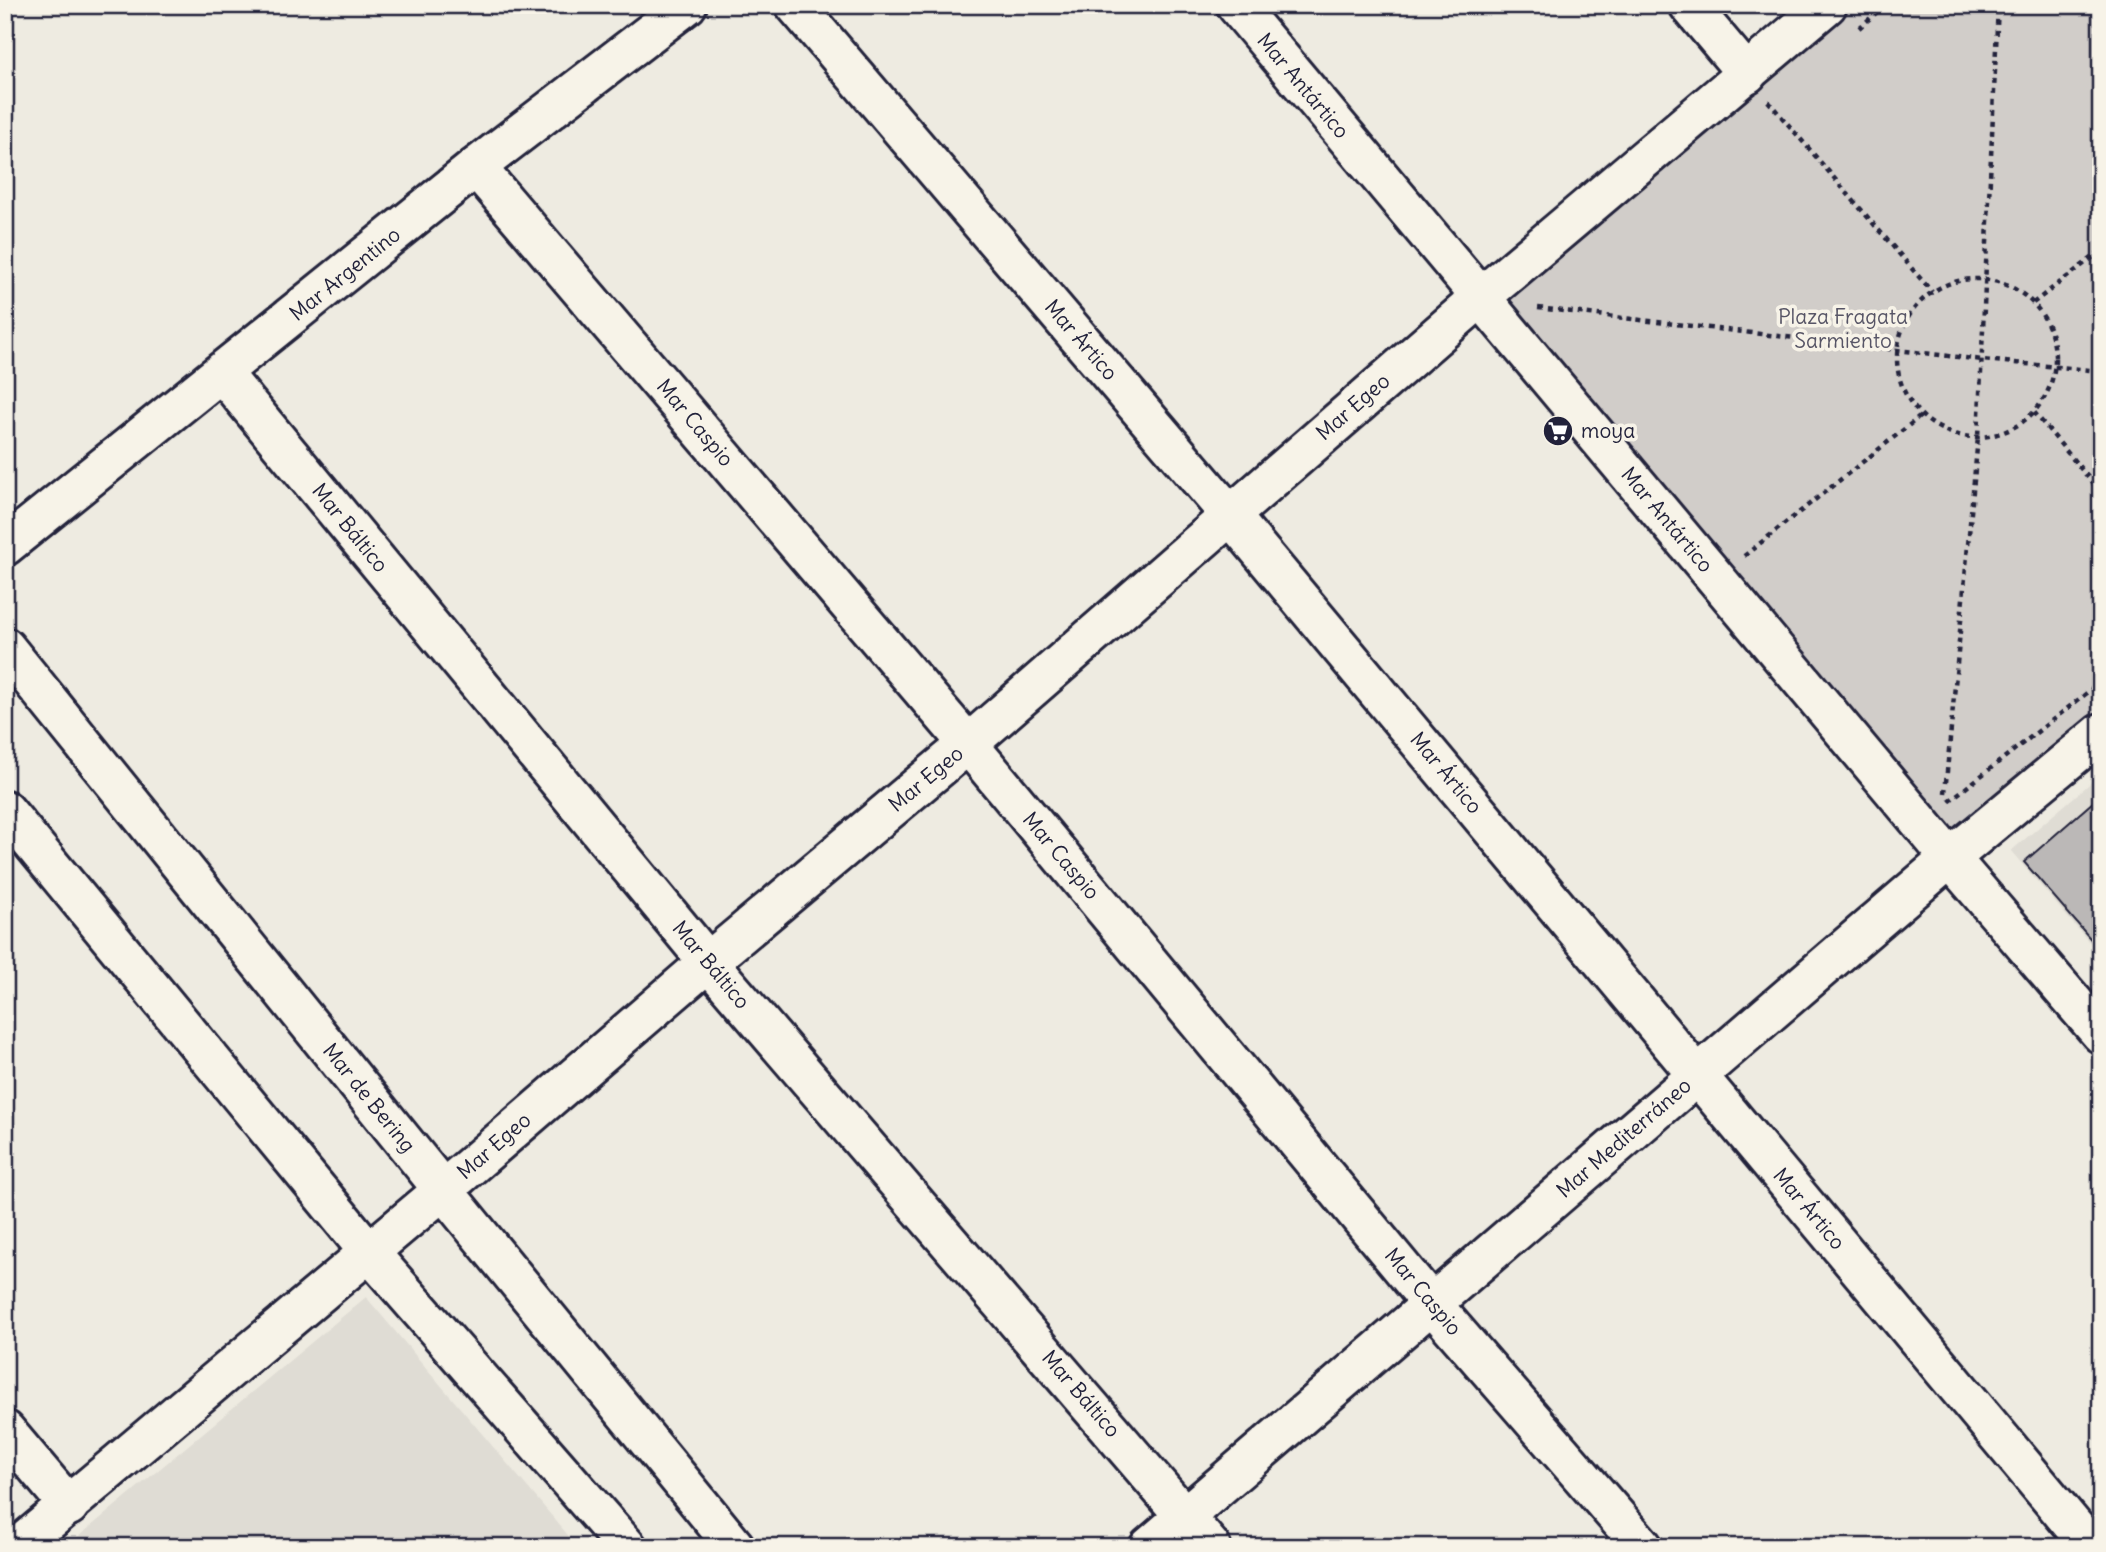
<svg xmlns="http://www.w3.org/2000/svg" width="2106" height="1552" font-family="Delius,sans-serif">
<style>
.built{fill:#dfdcd4}
.green{fill:#d1cdc9;stroke:#7a7882;stroke-width:2}
.building{fill:#bbb8b7;stroke:#22223b;stroke-width:2}
.lines{fill:none;stroke-linecap:round;stroke-linejoin:round}
.minor-casing{stroke:#22223b;stroke-width:44}
.path{stroke:#22223b;stroke-width:4.5;stroke-dasharray:5 5;stroke-linecap:butt}
.minor{stroke:#f7f3e8;stroke-width:38}
.labels{text-anchor:middle;stroke-width:7;stroke-linejoin:round;paint-order:stroke}
.street-label{font-size:21px;fill:#22223b;stroke:#f7f3e8}
.park-label{font-size:21px;fill:#575566;stroke:#f7f3e8}
.poi-label{font-size:21px;fill:#22223b;stroke:#f7f3e8;text-anchor:start}
</style>
<rect width="100%" height="100%" fill="#eeebe1"/>
<filter id="ink" filterUnits="userSpaceOnUse"><feTurbulence type="fractalNoise" baseFrequency=".0143" numOctaves="2"/><feDisplacementMap in="SourceGraphic" scale="14" xChannelSelector="R" yChannelSelector="G"/><feConvolveMatrix kernelMatrix="1 2 1 2 8 2 1 2 1" color-interpolation-filters="sRGB"/></filter>
<g filter="url(#ink)">
<!-- built -->
<g class="built">
<path d="M2101 774V956L2011 851Z"/>
<path d="M366 1297 578 1547H66Z"/>
</g>
<!-- green -->
<path class="green" d="M1827 5H2101V733L1950 858 1481 297Z"/>
<!-- building -->
<path class="building" d="M2101 795V951L2024 862Z"/>
<g class="lines">
<!-- minor casing -->
<g class="minor-casing">
<g id="minor">
<path d="M795 5 1230 515 2091 1547"/>
<path d="M1236 5 1950 858 2101 1034"/>
<path d="M1689 5 1747 74"/>
<path d="M476 167 968 744 1431 1303 1643 1547"/>
<path d="M222 373 708 962 1211 1547"/>
<path d="M5 546 476 167 687 5"/>
<path d="M5 647 443 1190 735 1547"/>
<path d="M5 810 369 1252 627 1547"/>
<path d="M5 1430 69 1506"/>
<path d="M18 1547 443 1190 708 962 968 744 1481 297 1827 5"/>
<path d="M1149 1547 1950 858 2101 733"/>
</g>
</g>
<!-- path -->
<g class="path">
<path d="M2093 5 2101 14"/>
<path d="M1859 28 1885 5"/>
<path d="M1768 101 1932 292"/>
<circle cx="1976" cy="358" r="79"/>
<path d="M2033 303 2101 251"/>
<path d="M1538 308 1983 360 2101 371"/>
<path d="M2034 412 2101 493"/>
<path d="M1744 556 1922 415"/>
<path d="M1945 793 1978 437 1998 5"/>
<path d="M1949 801 2101 682"/>
</g>
<!-- minor -->
<use href="#minor" class="minor"/>
</g>
</g>
<!-- icons -->
<defs>
<g id="supermarket-disc" transform="scale(1.575)"><circle r="9.5" fill="#22223b" stroke="#f7f3e8"/><path d="M-6-5.5h2.5l.6 2H6L4.5 2H-2.5L-4.4-4H-6ZM-1.5 3.2a1.3 1.3 0 1 0 .1 0ZM3 3.2a1.3 1.3 0 1 0 .1 0Z" fill="#fff"/></g>
</defs>
<g fill-rule="evenodd">
<use href="#supermarket-disc" x="1558" y="431"/>
</g>
<g class="labels">
<!-- street labels -->
<g class="street-label">
<text transform="translate(1303 86) rotate(50)" y="7">Mar Antártico</text>
<text transform="translate(345 274) rotate(-39)" y="7">Mar Argentino</text>
<text transform="translate(1081 340) rotate(49)" y="7">Mar Ártico</text>
<text transform="translate(1353 407) rotate(-41)" y="7">Mar Egeo</text>
<text transform="translate(695 423) rotate(50)" y="7">Mar Caspio</text>
<text transform="translate(1667 520) rotate(50)" y="7">Mar Antártico</text>
<text transform="translate(350 528) rotate(51)" y="7">Mar Báltico</text>
<text transform="translate(1446 773) rotate(50)" y="7">Mar Ártico</text>
<text transform="translate(926 779) rotate(-40)" y="7">Mar Egeo</text>
<text transform="translate(1061 856) rotate(50)" y="7">Mar Caspio</text>
<text transform="translate(711 965) rotate(50)" y="7">Mar Báltico</text>
<text transform="translate(369 1098) rotate(51)" y="7">Mar de Bering</text>
<text transform="translate(1624 1138) rotate(-41)" y="7">Mar Mediterráneo</text>
<text transform="translate(494 1146) rotate(-41)" y="7">Mar Egeo</text>
<text transform="translate(1809 1209) rotate(50)" y="7">Mar Ártico</text>
<text transform="translate(1423 1292) rotate(50)" y="7">Mar Caspio</text>
<text transform="translate(1081 1394) rotate(49)" y="7">Mar Báltico</text>
</g>
<!-- park labels -->
<g class="park-label">
<text x="1843" y="324">Plaza Fragata<tspan x="1843" dy="24">Sarmiento</tspan></text>
</g>
<!-- poi labels -->
<g class="poi-label">
<text x="1581" y="438">moya</text>
</g>
</g>
<!-- margin -->
<rect width="2106" height="1552" fill="none" stroke="#f7f3e8" stroke-width="28"/>
<rect x="14" y="14" width="2078" height="1524" fill="none" stroke="#22223b" stroke-width="2.5" filter="url(#ink)"/>
</svg>
